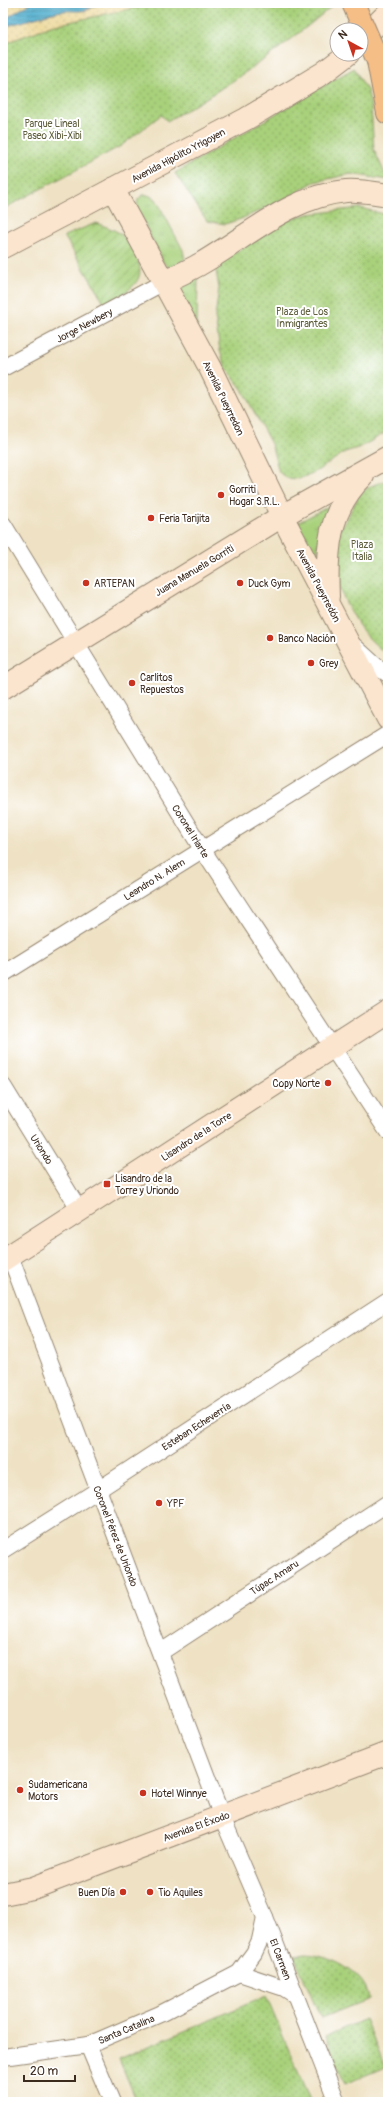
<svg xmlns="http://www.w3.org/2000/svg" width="391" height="2105" font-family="Pangolin,sans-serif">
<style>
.grass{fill:url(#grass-tufts);stroke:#727e4d}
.sand{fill:url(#sand-dots);stroke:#94825e}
.park{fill:url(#park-dots);stroke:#727e4d}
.garden{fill:url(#garden-furrows);stroke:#727e4d}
.water{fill:url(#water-rules);stroke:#456c76}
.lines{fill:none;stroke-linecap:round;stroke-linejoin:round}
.street-casing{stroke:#958671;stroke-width:18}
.secondary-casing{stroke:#958671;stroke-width:24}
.primary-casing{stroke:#958671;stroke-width:24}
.street{stroke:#fff;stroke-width:16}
.secondary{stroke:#fbe5cf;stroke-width:22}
.primary{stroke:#f6be87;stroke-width:22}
.primary-bridge-casing{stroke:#958671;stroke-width:24;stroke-linecap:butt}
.primary-bridge{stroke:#f6be87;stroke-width:22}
.poi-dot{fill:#c8321e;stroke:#fff;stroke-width:1.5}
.labels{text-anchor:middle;stroke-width:4;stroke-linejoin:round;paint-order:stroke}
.park-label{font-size:10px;fill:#5c5c3a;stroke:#fff}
.street-label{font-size:10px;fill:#3b2a1e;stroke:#fff}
.poi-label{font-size:10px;fill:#3b2a1e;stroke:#fff;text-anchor:start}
</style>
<defs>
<pattern id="grass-tufts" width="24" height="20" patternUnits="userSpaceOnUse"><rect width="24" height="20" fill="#a9d17c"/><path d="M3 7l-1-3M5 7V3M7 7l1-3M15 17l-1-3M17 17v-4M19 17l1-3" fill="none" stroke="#8baa65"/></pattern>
<pattern id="sand-dots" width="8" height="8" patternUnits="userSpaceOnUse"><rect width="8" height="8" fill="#eeda9e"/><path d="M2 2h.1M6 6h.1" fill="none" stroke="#cdbb88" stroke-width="1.8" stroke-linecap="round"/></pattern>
<pattern id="park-dots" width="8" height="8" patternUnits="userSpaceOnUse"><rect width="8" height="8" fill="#a9d17c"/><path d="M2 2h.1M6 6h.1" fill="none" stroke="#8baa65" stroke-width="1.8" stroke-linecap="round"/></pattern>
<pattern id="garden-furrows" width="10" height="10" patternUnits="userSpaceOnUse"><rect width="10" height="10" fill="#a9d17c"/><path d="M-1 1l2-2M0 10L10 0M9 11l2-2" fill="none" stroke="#8baa65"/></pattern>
<pattern id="water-rules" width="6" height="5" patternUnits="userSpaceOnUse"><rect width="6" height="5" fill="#4fadcd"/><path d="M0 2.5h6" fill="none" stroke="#438da6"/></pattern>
</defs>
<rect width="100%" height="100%" fill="#fff"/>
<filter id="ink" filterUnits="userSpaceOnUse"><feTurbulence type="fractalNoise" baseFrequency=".025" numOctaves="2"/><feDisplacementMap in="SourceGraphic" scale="8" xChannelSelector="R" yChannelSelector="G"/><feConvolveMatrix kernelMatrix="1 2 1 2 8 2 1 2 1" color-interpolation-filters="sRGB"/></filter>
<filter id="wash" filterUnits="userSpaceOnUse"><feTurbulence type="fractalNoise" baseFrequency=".012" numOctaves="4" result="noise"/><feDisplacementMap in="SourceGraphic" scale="16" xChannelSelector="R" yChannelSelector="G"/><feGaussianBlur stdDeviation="0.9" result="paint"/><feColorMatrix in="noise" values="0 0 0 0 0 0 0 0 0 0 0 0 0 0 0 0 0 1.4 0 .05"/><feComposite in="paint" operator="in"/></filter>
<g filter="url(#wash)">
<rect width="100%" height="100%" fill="#efe2c4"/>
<!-- grass -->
<g class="grass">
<path d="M143 195H148L156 199 183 250 185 259 172 268H169L163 262 137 208 138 199Z"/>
<path d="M198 277 197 327 175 284Z"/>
<path d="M337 502 321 532 316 563 295 524Z"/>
</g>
<!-- sand -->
<g class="sand">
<path d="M3 3H31L3 20Z"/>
<path d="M100 3H158L51 26 3 44V29L7 26 63 10 86 11Z"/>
</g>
<!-- park -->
<g class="park">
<path d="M158 3H329L331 7C279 51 226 88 167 121L161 115 121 146 3 209V44L51 26Z"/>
<path d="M354 68 368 92 371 107 374 150 388 180 351 174 314 182 284 200 241 219 225 224 207 221 175 173Z"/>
<path d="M360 208 388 215V431L361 447 345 452 317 471 299 479 286 478 279 472 271 444 242 389 226 368 220 351 215 317 219 288 215 265 290 219 309 214Z"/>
<path d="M388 480V655C353 630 331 585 336 541 337 533 344 524 348 517 360 492 361 488 388 480Z"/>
<path d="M304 1954C327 1954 367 1972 369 1999L321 2018 294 1956Z"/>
<path d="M266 1996 310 2100 305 2102H137L119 2059Z"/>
<path d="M365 2019 385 2067 345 2084 326 2036Z"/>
</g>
<!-- garden -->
<path class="garden" d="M96 223C104 226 114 229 121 234 132 243 146 268 137 281 130 292 117 297 105 304L64 236Z"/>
<!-- water -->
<path class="water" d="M31 3H100C78 17 74 7 52 13 37 17 22 22 7 26L3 29V20Z"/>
</g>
<g filter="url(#ink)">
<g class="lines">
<!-- street casing -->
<g class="street-casing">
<g id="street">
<path d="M3 368 164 282"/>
<path d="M3 524 202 849 388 1132"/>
<path d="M354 646 376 666 388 674"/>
<path d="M3 974 388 734"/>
<path d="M3 1086 80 1211"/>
<path d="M10 1256 222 1817 265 1917 337 2102"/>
<path d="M3 1550 98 1490 388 1301"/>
<path d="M161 1652 388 1503"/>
<path d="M239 1973 284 1988 295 1995"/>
<path d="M88 2045 112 2102"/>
<path d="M3 2057 88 2045 160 2014 239 1973 254 1953 260 1940 265 1917"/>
</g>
</g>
<!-- secondary casing -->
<g class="secondary-casing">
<g id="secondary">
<path d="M361 40 388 13"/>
<path d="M113 189 210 368 282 516 388 719"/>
<path d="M3 247 246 119 323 73 348 54"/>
<path d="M164 282C177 276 190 270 202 263 248 236 291 196 346 191 360 190 374 193 388 195"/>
<path d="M328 597C326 552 328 509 363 476"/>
<path d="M3 688 282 516 388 457"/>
<path d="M3 1260 388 1011"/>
<path d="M3 1894 33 1888 388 1753"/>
</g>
</g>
<!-- primary casing -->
<g class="primary-casing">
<path id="primary" d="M378 61 388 113"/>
</g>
<!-- street -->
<use href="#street" class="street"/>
<!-- secondary -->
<use href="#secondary" class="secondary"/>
<!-- primary -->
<use href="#primary" class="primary"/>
<!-- primary-bridge casing -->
<g class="primary-bridge-casing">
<path id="primary-bridge" d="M353 3 378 61"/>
</g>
<!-- primary-bridge -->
<use href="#primary-bridge" class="primary-bridge"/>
</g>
</g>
<!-- markers -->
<g class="poi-dot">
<circle cx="221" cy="495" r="4"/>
<circle cx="151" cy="518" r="4"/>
<circle cx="86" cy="583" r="4"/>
<circle cx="240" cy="583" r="4"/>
<circle cx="270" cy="638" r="4"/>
<circle cx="311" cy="663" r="4"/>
<circle cx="132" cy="683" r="4"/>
<circle cx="328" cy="1083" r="4"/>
<rect x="103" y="1180" width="8" height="8" rx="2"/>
<circle cx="159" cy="1503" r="4"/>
<circle cx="20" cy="1790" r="4"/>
<circle cx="143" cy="1793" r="4"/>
<circle cx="123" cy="1892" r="4"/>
<circle cx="150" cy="1892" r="4"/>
</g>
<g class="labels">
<!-- park labels -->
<g class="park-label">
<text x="52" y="127">Parque Lineal<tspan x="52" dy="12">Paseo Xibi-Xibi</tspan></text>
<text x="302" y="315">Plaza de Los<tspan x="302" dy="12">Inmigrantes</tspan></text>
<text x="362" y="548">Plaza<tspan x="362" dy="12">Italia</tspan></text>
</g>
<!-- street labels -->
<g class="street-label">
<text transform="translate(178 155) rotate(-28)" y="4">Avenida Hipólito Yrigoyen</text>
<text transform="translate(84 325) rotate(-28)" y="4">Jorge Newbery</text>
<text transform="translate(224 398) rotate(64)" y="4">Avenida Pueyrredon</text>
<text transform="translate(194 570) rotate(-31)" y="4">Juana Manuela Gorriti</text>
<text transform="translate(319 585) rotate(62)" y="4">Avenida Pueyrredón</text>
<text transform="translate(191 831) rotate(58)" y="4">Coronel Iriarte</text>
<text transform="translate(154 879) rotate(-32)" y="4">Leandro N. Alem</text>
<text transform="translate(196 1136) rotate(-33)" y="4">Lisandro de la Torre</text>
<text transform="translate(42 1149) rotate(58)" y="4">Uriondo</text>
<text transform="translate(196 1426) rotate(-33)" y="4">Esteban Echeverría</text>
<text transform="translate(116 1536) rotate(69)" y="4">Coronel Pérez de Uriondo</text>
<text transform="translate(274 1577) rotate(-33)" y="4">Túpac Amaru</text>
<text transform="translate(196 1826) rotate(-20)" y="4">Avenida El Éxodo</text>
<text transform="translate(281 1959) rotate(69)" y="4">El Carmen</text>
<text transform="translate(126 2029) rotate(-23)" y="4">Santa Catalina</text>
</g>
<!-- poi labels -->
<g class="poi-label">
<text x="229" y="493">Gorriti<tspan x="229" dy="12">Hogar S.R.L.</tspan></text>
<text x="159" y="522">Feria Tarijita</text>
<text x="94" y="587">ARTEPAN</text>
<text x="248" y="587">Duck Gym</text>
<text x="278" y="642">Banco Nación</text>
<text x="319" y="667">Grey</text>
<text x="140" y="681">Carlitos<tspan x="140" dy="12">Repuestos</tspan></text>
<text x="320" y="1087" text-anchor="end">Copy Norte</text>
<text x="115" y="1182">Lisandro de la<tspan x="115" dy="12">Torre y Uriondo</tspan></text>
<text x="167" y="1507">YPF</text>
<text x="28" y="1788">Sudamericana<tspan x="28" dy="12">Motors</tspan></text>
<text x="151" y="1797">Hotel Winnye</text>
<text x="115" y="1896" text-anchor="end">Buen Día</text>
<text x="158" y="1896">Tio Aquiles</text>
</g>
</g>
<!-- margin -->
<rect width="391" height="2105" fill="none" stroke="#fff" stroke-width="16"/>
<!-- north arrow -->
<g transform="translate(349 42) rotate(320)"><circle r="19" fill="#ffffff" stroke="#b1aaa5"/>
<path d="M0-3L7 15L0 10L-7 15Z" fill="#c8321e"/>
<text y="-6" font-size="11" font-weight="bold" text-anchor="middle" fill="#3b2a1e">N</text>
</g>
<!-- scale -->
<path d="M24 2075v6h51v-6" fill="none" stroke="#3b2a1e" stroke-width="2"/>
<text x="30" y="2075" font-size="12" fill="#3b2a1e" stroke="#ffffff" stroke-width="3" paint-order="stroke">20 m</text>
</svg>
